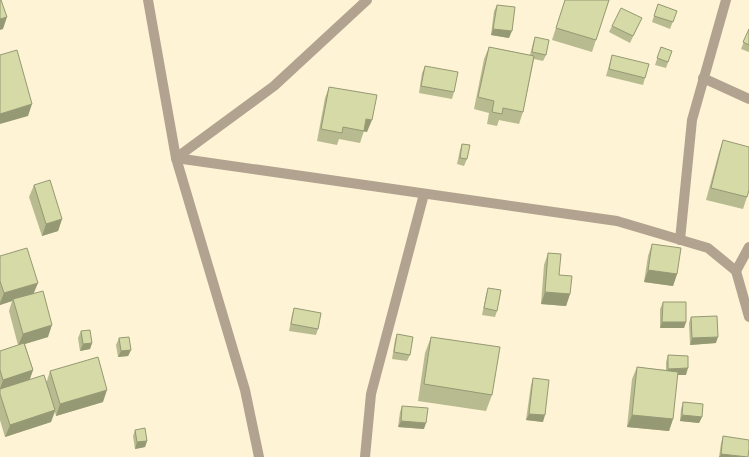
<svg xmlns="http://www.w3.org/2000/svg" width="749" height="457" font-family="Manrope,sans-serif">
<style>
.lines{fill:none;stroke-linecap:round;stroke-linejoin:round}
.minor{stroke:#b2a391;stroke-width:10}
.wall{fill:#b7bb8f}
.shaded-wall{fill:#959974}
.building{fill:#d5daa6;stroke:#959974}
</style>
<rect width="100%" height="100%" fill="#fef3d4"/>
<g class="lines">
<!-- minor -->
<g class="minor">
<path d="M148 0 176 158 245 390 259 457"/>
<path d="M703 78 749 99"/>
<path d="M176 158 617 221 708 248 736 271 749 317"/>
<path d="M176 158 274 86 367 0"/>
<path d="M680 240 692 120 726 0"/>
<path d="M736 271 749 247"/>
<path d="M365 457 371 394 424 194"/>
</g>
</g>
<!-- wall -->
<g class="wall">
<path d="M565 0H609L592 52 552 40Z"/>
<path d="M658 4 677 11 670 29 652 22Z"/>
<path d="M497 5 509 38 491 35 494 11Z"/>
<path d="M639 24 630 43 609 32 612 26Z"/>
<path d="M749 29V52L741 49Z"/>
<path d="M535 37 546 55 543 61 534 59 523 112 519 124 499 120 497 126 487 124 489 113 474 109 484 59 489 47 530 55 533 43Z"/>
<path d="M661 47 672 51 666 68 655 65Z"/>
<path d="M612 55 645 78 643 85 606 76Z"/>
<path d="M425 66 454 92 452 99 419 93 422 73Z"/>
<path d="M329 87 367 132 364 131 360 143 339 139 337 145 317 141 325 98Z"/>
<path d="M723 140 747 197 743 209 706 200 719 152Z"/>
<path d="M462 144 467 159 464 166 457 164 460 150Z"/>
<path d="M34 185 62 219 58 231 42 236 29 197Z"/>
<path d="M652 244 677 274 673 286 644 282 648 256Z"/>
<path d="M548 253 559 275 570 294 566 306 541 304 544 265Z"/>
<path d="M0 256 34 293 48 337 25 344 33 370 29 380 47 381 50 371 103 402 56 416 55 412 51 422 5 437 0 420V351L18 345 9 311 12 301 0 305Z"/>
<path d="M488 288 497 311 495 317 482 315 486 295Z"/>
<path d="M663 302 686 322 684 328H660V309Z"/>
<path d="M294 308 318 329 316 335 289 331 292 315Z"/>
<path d="M691 317 716 343 690 345 689 323Z"/>
<path d="M81 331 92 343 90 349 80 351 78 338Z"/>
<path d="M397 334 410 355 407 361 392 359 395 340Z"/>
<path d="M431 337 492 395 486 411 418 401 425 353Z"/>
<path d="M119 338 131 350 128 356 118 357 116 345Z"/>
<path d="M668 355 686 375H677L673 419 669 431 627 427 632 379 637 367 666 370V362Z"/>
<path d="M533 378 543 422 526 420 531 385Z"/>
<path d="M683 402 702 417 699 423 680 421 681 409Z"/>
<path d="M402 406 424 429 398 427 400 412Z"/>
<path d="M135 430 147 441 145 447 135 449 133 436Z"/>
<path d="M723 436 748 457H719L721 443Z"/>
</g>
<!-- shaded-wall -->
<g class="shaded-wall">
<path d="M7 17 3 29 0 30V19Z"/>
<path d="M493 29 512 31 509 38 491 35Z"/>
<path d="M32 104 28 116 0 124V114Z"/>
<path d="M366 119 372 120 367 132 362 131Z"/>
<path d="M62 219 58 231 42 236 46 224Z"/>
<path d="M648 270 677 274 673 286 644 282Z"/>
<path d="M38 283 33 295 13 299 12 301 0 305V303L4 293Z"/>
<path d="M545 292 570 294 566 306 541 304Z"/>
<path d="M662 322H686L684 328H660Z"/>
<path d="M52 325 48 337 18 346 23 334Z"/>
<path d="M718 337 716 343 690 345 692 338Z"/>
<path d="M92 343 90 349 80 351 83 344Z"/>
<path d="M131 350 128 356 118 357 121 351Z"/>
<path d="M688 368 686 375H666L668 369Z"/>
<path d="M33 370 29 382 0 391V389L3 380Z"/>
<path d="M107 390 103 402 56 416 60 404Z"/>
<path d="M55 410 51 422 5 437 10 425Z"/>
<path d="M529 414 545 415 543 422 526 420Z"/>
<path d="M632 415 673 419 669 431 627 427Z"/>
<path d="M682 415 702 417 699 423 680 421Z"/>
<path d="M401 421 426 423 424 429 398 427Z"/>
<path d="M147 441 145 447 135 449 137 442Z"/>
<path d="M721 454 746 457H719Z"/>
</g>
<!-- building -->
<g class="building">
<path d="M0 0H1L7 17 0 19Z"/>
<path d="M565 0H609L596 40 556 28Z"/>
<path d="M658 4 677 11 673 22 654 16Z"/>
<path d="M497 5 515 7 512 31 493 29Z"/>
<path d="M621 8 642 18 633 36 612 26Z"/>
<path d="M749 29V45L743 42Z"/>
<path d="M535 37 549 40 546 55 532 52Z"/>
<path d="M489 47 534 56 523 112 503 108 502 114 492 112 494 101 478 97Z"/>
<path d="M661 47 672 51 668 62 657 58Z"/>
<path d="M17 50 32 104 0 114V55Z"/>
<path d="M612 55 649 64 645 78 609 69Z"/>
<path d="M425 66 458 72 454 92 421 86Z"/>
<path d="M329 87 377 95 372 120 366 119 364 131 343 127 342 133 321 129Z"/>
<path d="M723 140 749 147V190L747 197 711 188Z"/>
<path d="M462 144 470 145 467 159 460 158Z"/>
<path d="M50 180 62 219 46 224 34 185Z"/>
<path d="M652 244 681 248 677 274 648 270Z"/>
<path d="M27 248 38 283 4 293 0 281V256Z"/>
<path d="M548 253 561 254 559 275 572 276 570 294 545 292Z"/>
<path d="M488 288 501 290 497 311 484 308Z"/>
<path d="M43 291 52 325 23 334 13 299Z"/>
<path d="M663 302H686V322H662Z"/>
<path d="M294 308 321 313 318 329 291 324Z"/>
<path d="M717 316 718 337 692 338 691 317Z"/>
<path d="M90 330 92 343 83 344 81 331Z"/>
<path d="M397 334 413 337 410 355 394 352Z"/>
<path d="M129 337 131 350 121 351 119 338Z"/>
<path d="M431 337 500 347 492 395 424 384Z"/>
<path d="M24 343 33 370 3 380 0 370V351Z"/>
<path d="M668 355 688 356V368L668 369Z"/>
<path d="M98 357 107 390 60 404 50 371Z"/>
<path d="M637 367 678 372 673 419 632 415Z"/>
<path d="M44 375 55 410 10 425 0 394V389Z"/>
<path d="M533 378 549 380 545 415 529 414Z"/>
<path d="M683 402 703 404 702 417 682 415Z"/>
<path d="M402 406 428 408 426 423 401 421Z"/>
<path d="M145 428 147 441 137 442 135 430Z"/>
<path d="M723 436 749 440V449L748 457 721 454Z"/>
</g>
</svg>
